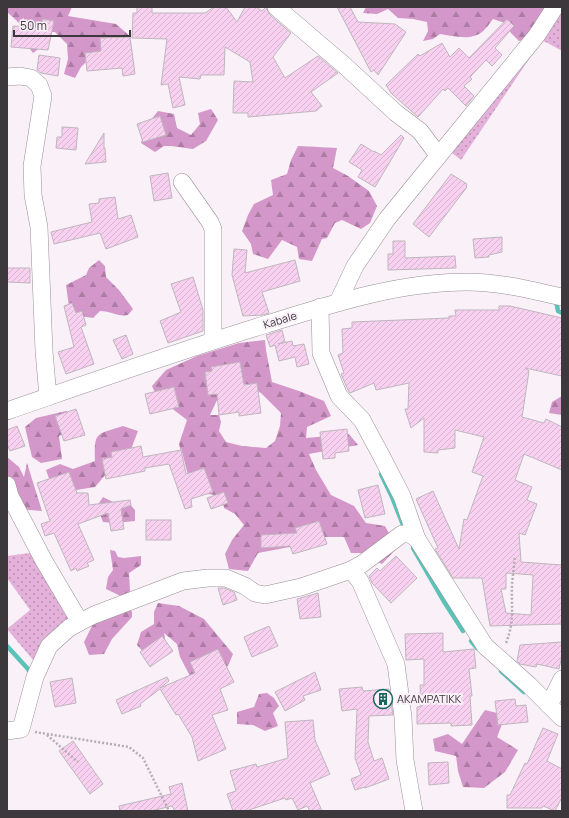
<svg xmlns="http://www.w3.org/2000/svg" width="569" height="818" font-family="Manrope,sans-serif">
<style>
.grass{fill:url(#grass-dots)}
.forest{fill:url(#forest-firs);fill-rule:evenodd}
.lines{fill:none;stroke-linecap:round;stroke-linejoin:round}
.stream{stroke:#5ac2b6;stroke-width:4.5}
.building{fill:url(#building-hatch);stroke:#bfb6bd;fill-rule:evenodd}
.minor-casing{stroke:#988f96;stroke-width:18}
.path{stroke:#b5adb4;stroke-width:2.5;stroke-dasharray:2 2;stroke-linecap:butt}
.minor{stroke:#fff;stroke-width:17}
.labels{text-anchor:middle;stroke-width:4;stroke-linejoin:round;paint-order:stroke}
.street-label{font-size:11px;fill:#3c383b;stroke:#faf0f8}
.poi-label{font-size:11px;fill:#3c383b;stroke:#faf0f8;text-anchor:start}
</style>
<defs>
<pattern id="grass-dots" width="8" height="8" patternUnits="userSpaceOnUse"><rect width="8" height="8" fill="#e4b1da"/><path d="M2 2h.1M6 6h.1" fill="none" stroke="#ba91b2" stroke-width="1.8" stroke-linecap="round"/></pattern>
<pattern id="forest-firs" width="22" height="20" patternUnits="userSpaceOnUse"><rect width="22" height="20" fill="#d497c9"/><path d="M5 1l3.5 6h-7zM16 11l3.5 6h-7z" fill="#ad7ca4"/></pattern>
<pattern id="building-hatch" width="6" height="6" patternUnits="userSpaceOnUse"><rect width="6" height="6" fill="#f8d1f0"/><path d="M-1 1l2-2M0 6l6-6M5 7l2-2" fill="none" stroke="#d6b4cf"/></pattern>
</defs>
<rect width="100%" height="100%" fill="#faf0f8"/>
<!-- grass -->
<g class="grass">
<path d="M562 7V51L542 40 461 160 452 153Z"/>
<path d="M30 553H35L75 621 34 661 7 629 30 610 7 578V556Z"/>
</g>
<!-- forest -->
<g class="forest">
<path d="M7 7H72L68 16 116 24 131 37 120 51 95 53 81 67 75 78 64 74 68 59 67 44 55 32H45L44 45 33 53 24 41 23 29 17 21 7 12Z"/>
<path d="M366 7H550L527 38 519 41 511 33 505 23 493 19C490 23 486 29 482 32 471 41 453 36 440 34L433 39 423 41 428 31 427 22 413 19 398 18 388 9 377 14 363 13Z"/>
<path d="M211 109 218 120 206 141 193 149 171 146H164L155 152 141 143 146 126 158 111 174 114 177 128 191 135 200 124 198 113Z"/>
<path d="M298 146 337 148 333 168 348 176 369 191 377 206 370 223 361 229 342 220 335 223 327 238 322 239 312 261 299 259 297 247 282 240 268 259 253 254 251 244 242 231 248 215 254 204 273 195 271 180 287 174 291 160Z"/>
<path d="M99 260 105 266 106 277 119 290 133 309 128 315C117 317 112 311 100 311L93 318 80 316 69 307 66 285 86 275 89 268Z"/>
<path d="M265 340 266 350 272 382 299 391 324 401 331 416 307 427 306 438 349 434 358 445 309 454 316 470 331 495 354 506 366 523 385 526 397 548 382 564 361 553H351L344 537H322L295 546 258 553 248 571 229 569 225 554 232 540 244 525 235 514 224 508 222 496 200 493 192 491 181 448V452L179 444 187 420 157 397 152 386 166 370 197 356 239 343ZM241 382 261 393 281 413 280 426 275 441 266 448 242 446 226 442 219 431 221 422 219 415H210L218 398Z"/>
<path d="M562 396V415L549 413 552 402Z"/>
<path d="M66 411 73 414V429L59 436 62 459 41 463 32 457 25 427 36 418Z"/>
<path d="M123 426 138 431 130 452 107 473 95 487 70 491 52 487 46 470 60 464 73 469 95 461C94 431 96 435 123 426Z"/>
<path d="M7 457 19 467 24 477 27 463 42 511 7 508Z"/>
<path d="M103 497 119 505 129 503 135 510V521L115 523 103 522 97 506Z"/>
<path d="M110 550 115 551 118 557 124 558 141 556V565L129 573 130 591 125 598 106 589 108 577 113 570Z"/>
<path d="M158 603 179 606 204 619 233 654 228 666 191 678 180 657 177 644 164 633 167 649 149 658 137 645 141 632 154 624V612Z"/>
<path d="M129 608 132 612V617L112 639 104 654 89 655 84 642 94 622Z"/>
<path d="M267 693 274 698 279 706 273 713 278 726 265 731 253 725 237 724V712L254 707 259 694Z"/>
<path d="M485 710 501 714 504 719 497 737 518 750 505 772 484 788 463 787 458 771 456 756 435 751 433 739 448 734 462 744Z"/>
</g>
<g class="lines">
<!-- stream -->
<g class="stream">
<path d="M556 300 558 311 562 313"/>
<path d="M381 474 392 497 403 525"/>
<path d="M413 548 443 600 463 631"/>
<path d="M471 641 477 648"/>
<path d="M7 646 28 669 30 673 29 676"/>
<path d="M501 671 524 692"/>
</g>
</g>
<!-- building -->
<g class="building">
<path d="M137 7H152V13H205L214 7H226L237 22 245 7H256L262 11 266 7 270 15 291 33 273 57 285 78 318 56 338 73 311 92 322 106 316 111 248 117V113H233L234 81 253 82 250 62 225 47 224 75H201L200 79 179 77 185 105 173 108 168 84 161 85 167 39 132 38 133 13H137Z"/>
<path d="M337 7H350L358 22 395 24 406 32 378 75 374 70 371 72Z"/>
<path d="M43 19 54 21 48 50 11 47 13 26 40 28Z"/>
<path d="M507 19 514 26 495 48 502 55 492 66 486 60 470 77 472 79 464 86 474 96 466 106 448 88 445 91 443 89 418 117 391 93 386 85 418 54 420 56 442 43 450 57 459 48 469 58Z"/>
<path d="M130 37 135 74 123 76 122 68 87 71 85 53 101 51 100 38Z"/>
<path d="M39 55 60 58 58 76 41 73 37 70Z"/>
<path d="M160 116 166 135 143 142 137 124Z"/>
<path d="M62 127 78 128 76 150 56 148 57 137H62Z"/>
<path d="M104 133V148H105L106 162 85 164Z"/>
<path d="M401 135 404 138 375 187 358 177 362 170 349 162 361 144 374 152V151L381 155Z"/>
<path d="M168 173 172 198 154 201 150 176Z"/>
<path d="M451 174 467 184 466 186 467 187 429 237 413 224Z"/>
<path d="M115 197 118 219 131 215 138 237 106 249 100 233 54 244 51 232 92 222 89 204 99 203V199Z"/>
<path d="M502 237V252L489 255V257L475 258 473 239Z"/>
<path d="M393 241H405V258L455 256 456 268 388 270V254H393Z"/>
<path d="M234 249 247 250 245 273 295 260 300 281 262 292 269 313 263 315 243 316 232 275Z"/>
<path d="M7 268H30V283L7 282Z"/>
<path d="M193 277 203 310V331L168 343 160 321 181 312 171 284Z"/>
<path d="M72 303 76 313 82 311 86 325 81 327 94 364 66 374 58 352 74 347 64 306Z"/>
<path d="M499 306H510L562 318V376L525 368 529 371 522 417 544 423 546 419 562 427V470L524 454 515 480 532 487 527 500 537 504 525 535 519 533 521 562 562 565V624L490 626 482 578H453L435 549 438 548 416 499 433 491 459 549 464 519 467 520 483 476 472 472 484 437 455 430V448L438 450V453L424 452V418L411 428 405 409H408L409 383 376 390 374 383 350 393 348 390 341 374 344 373 338 355 343 353 342 329 352 328V322L449 318V316H456L455 310H499ZM506 573 533 575 531 615 506 613 501 589H506Z"/>
<path d="M282 330 285 342 278 344 292 341 293 346 304 344 309 364 297 367 295 357 279 361 275 345 270 347 266 335Z"/>
<path d="M126 335 133 354 122 359 113 340Z"/>
<path d="M240 362 244 385 257 383 261 413 239 416V412L219 415 217 394 208 395 205 372 212 371 211 367Z"/>
<path d="M174 387 179 407 150 414 145 394Z"/>
<path d="M76 409 85 435 64 441 55 416Z"/>
<path d="M17 426 25 446 10 451 7 444V430Z"/>
<path d="M347 429 349 451 335 453V458L323 459 320 432Z"/>
<path d="M141 446 143 457 181 450 186 474 204 468 213 492 191 499 192 507 185 509 169 464 145 468V471L106 479 102 459 112 457 111 452Z"/>
<path d="M69 472 77 493H88L89 505 130 500 131 505 121 509 124 529 111 531 108 513 78 524 94 560 87 563 89 566 77 571 76 568 71 571 54 533 45 536 41 524 50 521 37 483Z"/>
<path d="M378 485 385 514 365 518 358 490Z"/>
<path d="M224 492 228 503 211 509 207 498Z"/>
<rect x="146" y="520" width="25" height="20"/>
<path d="M319 521 327 544 293 554 290 546 261 548V535L297 533 295 528Z"/>
<path d="M396 556 417 578 391 603 372 583 369 576 377 568 380 571Z"/>
<path d="M218 588H224L234 592 237 600 223 605Z"/>
<path d="M318 593 321 617 300 619 297 599Z"/>
<path d="M269 626 278 646 252 657 244 637Z"/>
<path d="M443 633V652L474 649 476 668 469 669 472 696H470L472 725 451 726V723L417 724V707L421 706 420 685H424V659L406 660 405 634Z"/>
<path d="M162 636 173 651 150 667 140 652Z"/>
<path d="M562 642V655L559 669 537 664 536 667 520 664 517 661 520 645Z"/>
<path d="M218 649 234 682 220 689 228 710 212 715 226 749 198 761 192 737 178 714 176 715 160 689 140 704 141 706 122 714 116 700 167 677 169 681 160 688 195 673 190 662Z"/>
<path d="M315 672 321 690 303 696 305 700 285 711 275 692Z"/>
<path d="M72 678 76 703 55 707 50 682Z"/>
<path d="M362 687 363 691 389 689 393 715 369 716 368 742 374 761 382 758 389 779 365 788V787L355 790 351 779 361 775 355 758 357 709 342 711 339 689Z"/>
<path d="M515 699 516 706 526 705 528 722 498 725 495 701Z"/>
<path d="M313 720 315 740 330 774 310 783 322 811H310L307 806 298 810 292 798 286 800 285 798 246 811H233L227 794 236 791 230 771 256 764 257 767 288 758 285 722Z"/>
<path d="M543 728 558 734 547 761 562 769V797L555 811 543 806 542 808H507V795H510L525 763 527 764Z"/>
<path d="M73 741 103 784 90 794 59 751Z"/>
<path d="M448 762 449 783 429 785 428 763Z"/>
<path d="M182 783 188 811H175L172 806 151 811H120L119 806 171 794 169 787Z"/>
</g>
<g class="lines">
<!-- minor casing -->
<g class="minor-casing">
<g id="minor">
<path d="M276 7 344 65 396 113 420 131 438 155"/>
<path d="M7 77 20 76 31 78 39 85 43 96 32 166 33 195 39 227 44 351 48 397"/>
<path d="M182 182 210 222 213 229V340"/>
<path d="M338 302 355 266 387 219 537 35 555 7"/>
<path d="M320 307 321 353 339 396 362 420 382 457 402 496 417 539"/>
<path d="M7 411C94 381 179 351 267 324 332 304 398 282 467 282 500 282 530 290 562 297"/>
<path d="M7 485 10 496 44 561 80 622"/>
<path d="M351 570 360 581 396 664 403 717 405 760 414 811"/>
<path d="M549 705 562 679"/>
<path d="M7 731 21 729 35 677 49 646 69 628 80 622 94 615 183 581 208 578H226L245 586 255 593 265 595 301 587 351 570 362 564 402 534H410L417 539 485 646 529 685 562 718"/>
</g>
</g>
<!-- path -->
<g class="path">
<path d="M506 643C515 620 511 607 512 584 513 575 514 565 515 556"/>
<path d="M35 732 129 747 143 758 169 811"/>
<path d="M47 735 78 762"/>
</g>
<!-- minor -->
<use href="#minor" class="minor"/>
</g>
<!-- icons -->
<defs>
<g id="building-ring" transform="scale(1)"><circle r="9.5" fill="#faf0f8" stroke="#1a655e" stroke-width="1.5"/><path d="M-4-6H4V6H1V3H-1V6H-4ZM-2.5-4.3h1.7v1.8h-1.7ZM.8-4.3h1.7v1.8H.8ZM-2.5-1h1.7V.8h-1.7ZM.8-1h1.7V.8H.8Z" fill="#1a655e"/></g>
</defs>
<g fill-rule="evenodd">
<use href="#building-ring" x="383" y="699"/>
</g>
<g class="labels">
<!-- street labels -->
<g class="street-label">
<text transform="translate(280 320) rotate(-17)" y="4">Kabale</text>
</g>
<!-- poi labels -->
<g class="poi-label">
<text x="397" y="703">AKAMPATIKK</text>
</g>
</g>
<!-- border -->
<rect width="569" height="818" fill="none" stroke="#3c383b" stroke-width="16"/>
<!-- scale -->
<path d="M14 30v6h116v-6" fill="none" stroke="#3c383b" stroke-width="2"/>
<text x="20" y="30" font-size="12" fill="#3c383b" stroke="#faf0f8" stroke-width="3" paint-order="stroke">50 m</text>
</svg>
